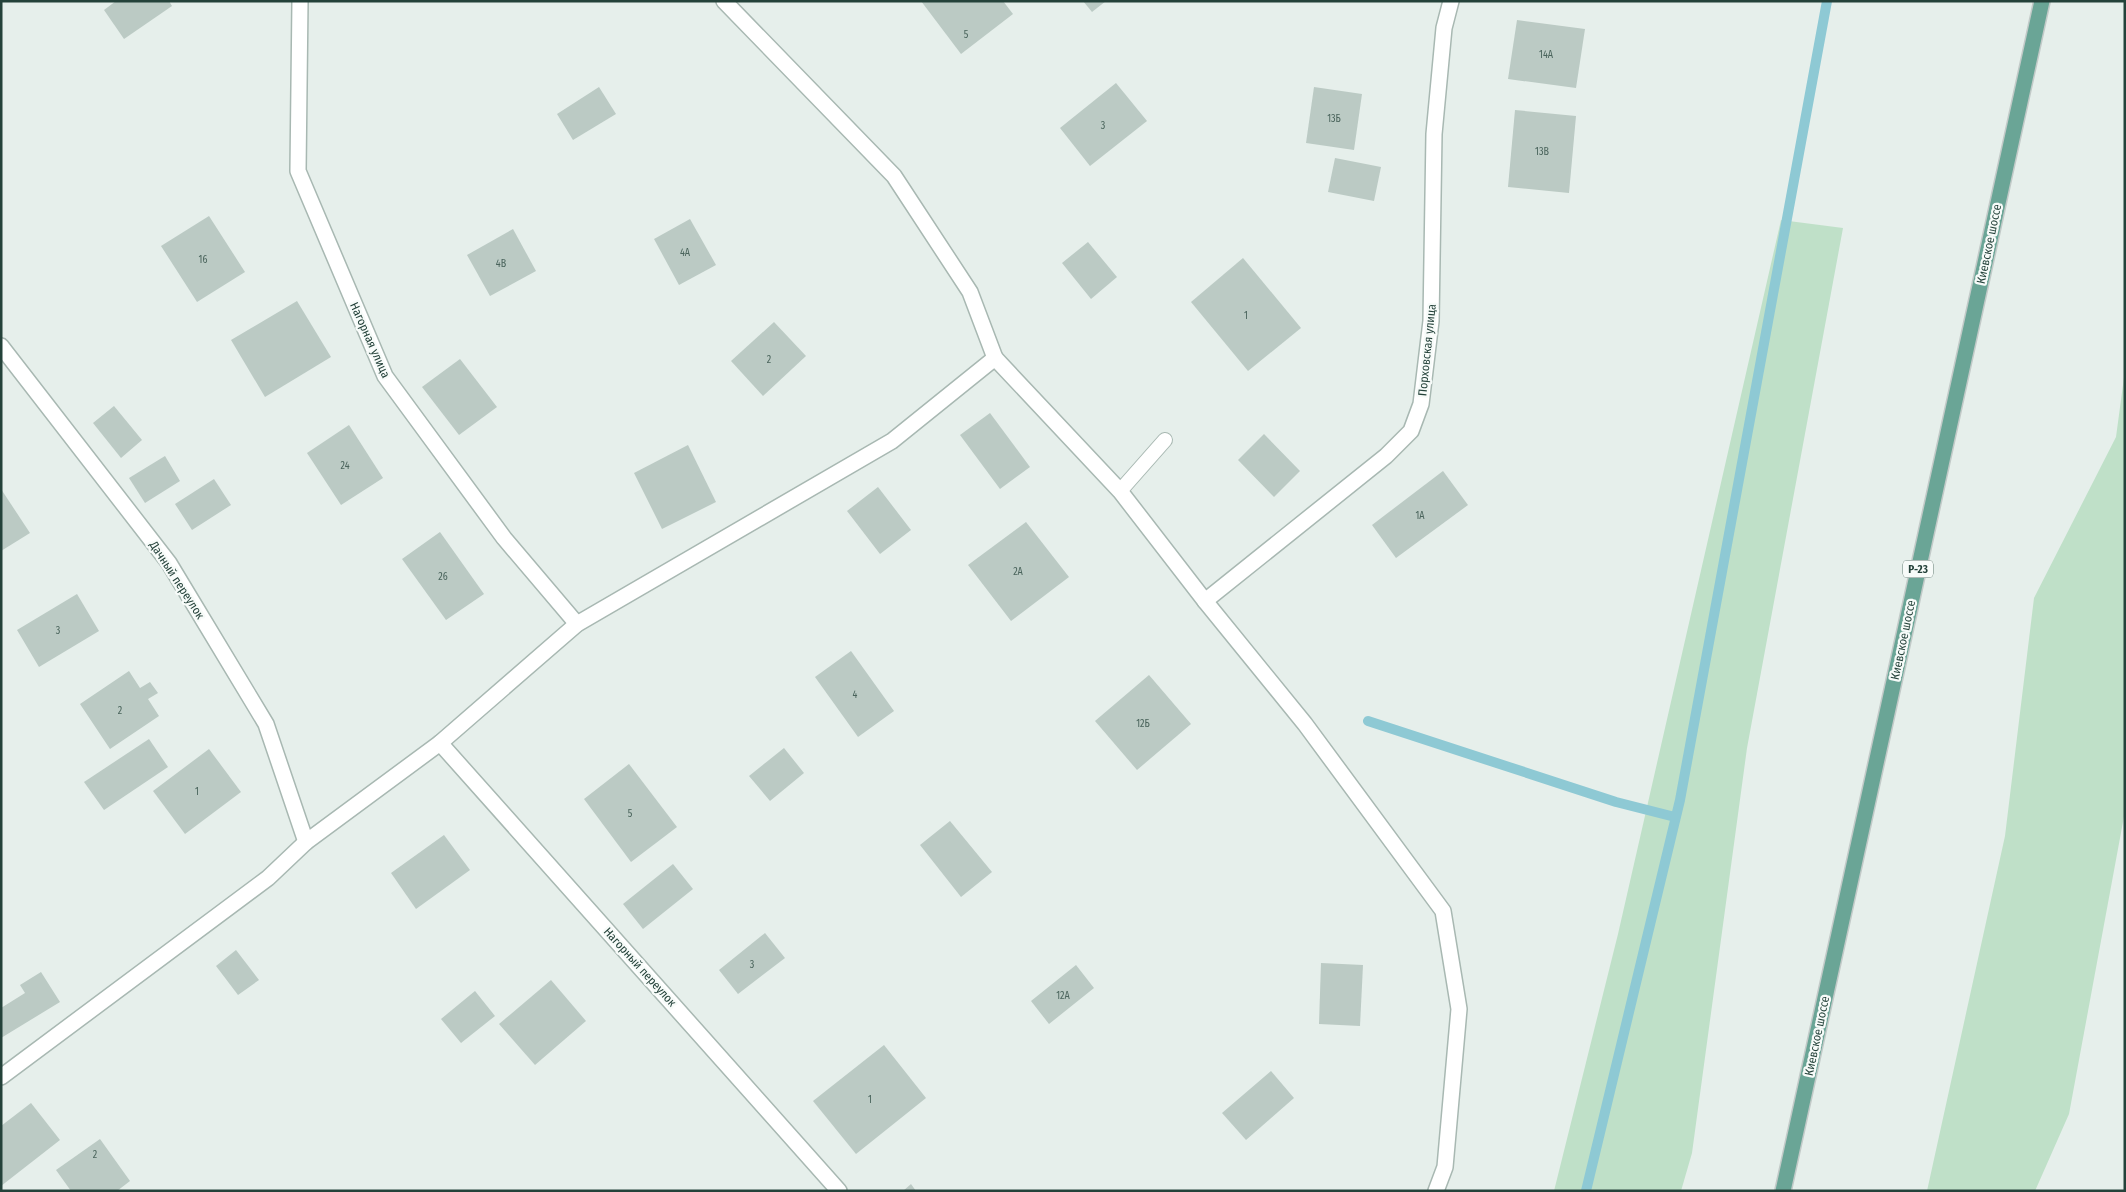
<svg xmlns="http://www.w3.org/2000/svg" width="2126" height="1192" font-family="'Fira Sans Condensed',sans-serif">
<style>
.green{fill:#bfe0c8}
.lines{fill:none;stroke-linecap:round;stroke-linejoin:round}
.stream{stroke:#8ec9d4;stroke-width:10}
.building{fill:#bbcac4}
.service-casing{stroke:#a8b8b2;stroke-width:16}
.minor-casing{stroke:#a8b8b2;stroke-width:18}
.primary-casing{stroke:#c2cac8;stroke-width:18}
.service{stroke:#fff;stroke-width:14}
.minor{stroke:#fff;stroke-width:15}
.primary{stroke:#6aa596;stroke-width:15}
.labels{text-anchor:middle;stroke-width:4.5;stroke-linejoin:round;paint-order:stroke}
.number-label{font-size:10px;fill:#4a645c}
.shield{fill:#f7fbf9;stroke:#637a73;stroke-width:1}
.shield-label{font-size:11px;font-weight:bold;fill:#24423a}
.street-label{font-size:12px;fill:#24423a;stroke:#f7fbf9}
</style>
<rect width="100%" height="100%" fill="#e6efeb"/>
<!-- green -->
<g class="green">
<path d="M1781 220 1843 228 1747 748 1692 1153 1681 1191H1554L1618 934Z"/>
<path d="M2125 370V811L2069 1114 2035 1191H1927L2005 836 2034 598 2116 437Z"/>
</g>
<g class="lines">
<!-- stream -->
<g class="stream">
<path d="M1368 721 1616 802 1675 817"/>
<path d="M1586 1191 1680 800 1827 1"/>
</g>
</g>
<!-- building -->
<g class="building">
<path d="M116 1H169L172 6 124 39 104 10Z"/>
<path d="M921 1H1003L1013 14 961 54Z"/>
<path d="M1083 1H1106L1092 12Z"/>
<path d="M1517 20 1585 29 1576 88 1508 79Z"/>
<path d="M1116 83 1147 121 1090 166 1060 128Z"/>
<path d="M599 87 616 114 573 140 557 114Z"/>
<path d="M1314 87 1362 94 1354 150 1306 143Z"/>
<path d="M1515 110 1576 116 1569 193 1508 187Z"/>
<path d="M1335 158 1381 167 1374 201 1328 192Z"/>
<path d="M209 216 245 272 197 302 161 246Z"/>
<path d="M690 219 716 265 679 285 654 239Z"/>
<path d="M513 229 536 271 490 296 467 255Z"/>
<path d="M1088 242 1117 277 1091 299 1062 263Z"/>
<path d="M1243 258 1301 328 1248 371 1191 302Z"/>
<path d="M297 301 331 357 265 397 231 340Z"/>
<path d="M774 322 806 356 763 396 731 361Z"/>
<path d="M460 359 497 407 459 435 422 387Z"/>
<path d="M114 406 142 440 121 458 93 423Z"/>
<path d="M990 413 1030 467 1000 489 960 435Z"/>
<path d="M349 425 383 478 341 505 307 453Z"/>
<path d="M1264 434 1300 471 1274 497 1238 460Z"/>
<path d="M688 445 716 502 662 529 634 473Z"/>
<path d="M165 456 180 481 145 503 129 478Z"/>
<path d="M1443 471 1468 505 1396 558 1372 525Z"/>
<path d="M214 479 231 505 192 530 175 504Z"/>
<path d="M878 487 911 530 880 554 847 511Z"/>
<path d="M1 489 30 533 1 551Z"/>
<path d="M1026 522 1069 577 1011 621 968 565Z"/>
<path d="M440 532 484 594 446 620 402 559Z"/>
<path d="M77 594 99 631 39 667 17 630Z"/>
<path d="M851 651 894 711 858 737 815 677Z"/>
<path d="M129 671 140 688 150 682 158 693 148 699 159 716 110 749 80 704Z"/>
<path d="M1149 675 1191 724 1137 770 1095 721Z"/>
<path d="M149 739 168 767 104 810 84 782Z"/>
<path d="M784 748 804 773 770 801 749 776Z"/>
<path d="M209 749 241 792 185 834 153 791Z"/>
<path d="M629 764 677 827 631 862 584 799Z"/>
<path d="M950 821 992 872 961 897 920 845Z"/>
<path d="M444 835 470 870 416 909 391 873Z"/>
<path d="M673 864 693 889 643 929 623 904Z"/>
<path d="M765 933 785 958 738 994 719 970Z"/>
<path d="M236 950 259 980 238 995 216 966Z"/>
<path d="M1321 963 1363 965 1360 1026 1319 1024Z"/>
<path d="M1076 965 1094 988 1049 1024 1031 1001Z"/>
<path d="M41 972 60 1002 1 1038V1008L25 993 20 985Z"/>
<path d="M551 980 586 1021 535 1065 499 1024Z"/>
<path d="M475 991 495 1016 461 1043 441 1019Z"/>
<path d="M884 1045 926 1098 856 1154 813 1101Z"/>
<path d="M1271 1071 1294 1098 1246 1140 1222 1113Z"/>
<path d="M31 1103 60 1140 1 1186V1126Z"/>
<path d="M100 1139 130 1181 117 1191H71L56 1170Z"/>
<path d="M911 1184 916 1191H903Z"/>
</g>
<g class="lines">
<!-- service casing -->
<g class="service-casing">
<path id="service" d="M1120 491 1165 440"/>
</g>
<!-- minor casing -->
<g class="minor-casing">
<g id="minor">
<path d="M300 1 298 171 385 376 504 538 577 624"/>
<path d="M1 346 169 563 266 724 306 842"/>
<path d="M995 358 1120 491 1205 601 1305 724 1443 911 1459 1009 1445 1167 1436 1191"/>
<path d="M1205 601 1386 456 1411 431 1421 404 1431 321 1434 134 1444 28 1451 1"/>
<path d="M440 743 839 1191"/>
<path d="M1 1077 268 878 306 842 440 743 577 624 892 441 995 358 970 292 894 176 724 1"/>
</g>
</g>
<!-- primary casing -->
<g class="primary-casing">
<path id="primary" d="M1783 1191 2042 1"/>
</g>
<!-- service -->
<use href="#service" class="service"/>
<!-- minor -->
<use href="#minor" class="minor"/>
<!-- primary -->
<use href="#primary" class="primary"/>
</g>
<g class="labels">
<!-- number labels -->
<g class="number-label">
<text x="966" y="38">5</text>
<text x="1546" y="58">14А</text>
<text x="1334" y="122">13Б</text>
<text x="1103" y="129">3</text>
<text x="1542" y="155">13В</text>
<text x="685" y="256">4А</text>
<text x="203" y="263">16</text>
<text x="501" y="267">4В</text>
<text x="1246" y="319">1</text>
<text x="769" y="363">2</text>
<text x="345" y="469">24</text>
<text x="1420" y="519">1А</text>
<text x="1018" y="575">2А</text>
<text x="443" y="580">26</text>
<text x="58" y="634">3</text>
<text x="855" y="698">4</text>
<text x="120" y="714">2</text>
<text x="1143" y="727">12Б</text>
<text x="197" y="795">1</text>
<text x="630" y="817">5</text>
<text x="752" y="968">3</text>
<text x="1063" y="999">12А</text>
<text x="870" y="1103">1</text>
<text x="95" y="1158">2</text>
</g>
<!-- shield labels -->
<rect class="shield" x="1903" y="560.5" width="30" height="17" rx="4"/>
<g class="shield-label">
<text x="1918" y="573">Р-23</text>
</g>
<!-- street labels -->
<g class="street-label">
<text transform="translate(1989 244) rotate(-78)" y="4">Киевское шоссе</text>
<text transform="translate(370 340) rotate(66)" y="4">Нагорная улица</text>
<text transform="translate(1427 350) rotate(-84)" y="4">Порховская улица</text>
<text transform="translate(177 580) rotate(57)" y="4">Дачный переулок</text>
<text transform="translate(1903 640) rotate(-78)" y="4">Киевское шоссе</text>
<text transform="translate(640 967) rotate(48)" y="4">Нагорный переулок</text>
<text transform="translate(1817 1036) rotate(-78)" y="4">Киевское шоссе</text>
</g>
</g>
<!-- border -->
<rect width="2126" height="1192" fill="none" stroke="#24423a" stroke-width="5"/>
</svg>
